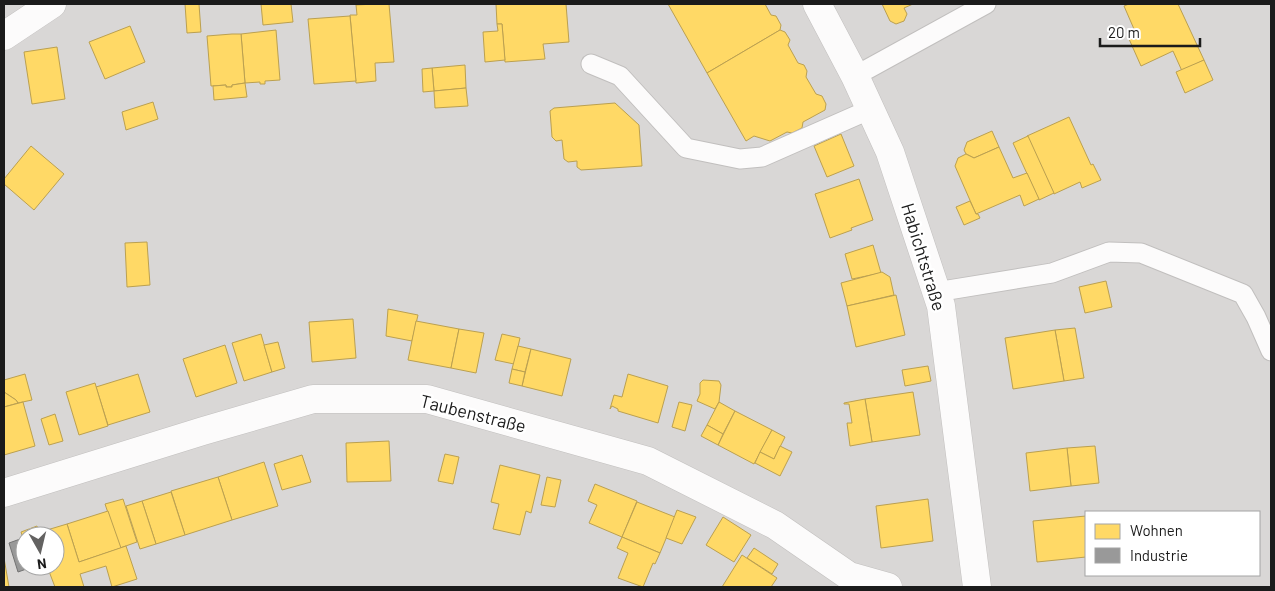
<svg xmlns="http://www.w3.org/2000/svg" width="1275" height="591" font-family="Barlow,sans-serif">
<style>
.residential{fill:#d9d7d6;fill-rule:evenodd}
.homes{fill:#ffd966;stroke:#bba050}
.industry{fill:#999;stroke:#737373}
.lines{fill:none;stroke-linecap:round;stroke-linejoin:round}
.lane-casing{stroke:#c1bfbe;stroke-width:21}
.street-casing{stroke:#c1bfbe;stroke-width:29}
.lane{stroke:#fcfbfb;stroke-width:19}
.street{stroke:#fcfbfb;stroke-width:28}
.labels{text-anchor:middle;stroke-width:5;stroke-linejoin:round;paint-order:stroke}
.street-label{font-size:18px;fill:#1b1b1b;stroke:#fff}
</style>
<rect width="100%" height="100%" fill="#eae7e4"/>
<!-- residential -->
<path class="residential" d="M4 4H1271V587H4ZM1086 512H1259V575H1086ZM25 536H55V566H25Z"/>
<!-- homes -->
<g class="homes">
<path d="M185 4H199L201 32 187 33Z"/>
<path d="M261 4H291L293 22 263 25Z"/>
<path d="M375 4H389L394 62 375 63 376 81 356 83 350 15H357L356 5Z"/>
<path d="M496 4H566L569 42 543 44 545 59 505 62 502 24H497Z"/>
<path d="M668 4H765L771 15 776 16 781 25 780 30 707 73Z"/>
<path d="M882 4H913L904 8 907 14 904 21 896 24 890 21Z"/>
<path d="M1129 4H1178L1204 60 1182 71 1173 51 1141 66 1129 39 1137 36 1124 6Z"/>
<path d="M350 16 356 81 314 84 308 19Z"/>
<path d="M497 24H502L505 60 485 62 483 32 498 31Z"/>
<path d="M130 26 145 62 105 79 89 42Z"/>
<path d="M276 30 280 80 265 81V84H260V82L245 83 241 34Z"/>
<path d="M780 30 785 32 790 40 788 45 798 63 804 65 807 71 806 77 816 94 822 96 826 104 825 110 803 122 802 128 792 133 787 132 770 141 754 136 746 141 707 73Z"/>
<path d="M232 34H241L245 83 232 85V87H226V85L211 86 207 36Z"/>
<path d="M57 47 65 99 32 104 24 52Z"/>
<path d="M1204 60 1213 80 1185 93 1176 72Z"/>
<path d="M465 65 466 88 434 91 432 68Z"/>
<path d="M432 68 434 91 423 92 422 69Z"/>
<path d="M245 83 247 97 214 100 213 86 226 85V87H232V85Z"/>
<path d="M466 88 468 106 435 108 434 91Z"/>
<path d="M153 102 158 119 126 130 122 112Z"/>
<path d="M615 103 639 125 642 166 581 170 577 167V161L568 162 564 159 562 140 556 141 552 137 550 111 554 108Z"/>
<path d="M1069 117 1091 165 1093 164 1101 180 1082 188 1080 182 1054 194 1027 136Z"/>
<path d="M992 131 999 147 974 158 966 154 964 150 967 142Z"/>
<path d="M841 134 854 166 827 177 814 146Z"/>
<path d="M1028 136 1054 193 1039 200 1013 143Z"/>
<path d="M31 146 64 174 34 210 4 184V179Z"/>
<path d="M999 147 1013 178 1027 173 1039 199 1024 206 1020 195 976 214 955 166 958 158 966 154 974 158Z"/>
<path d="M859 179 873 220 851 228 852 230 830 238 815 194Z"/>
<path d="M970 201 976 214H978L980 218 964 225 956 207Z"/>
<path d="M147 242 150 285 127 287 125 243Z"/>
<path d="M873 245 881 273 852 279 845 254Z"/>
<path d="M882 272 890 277 894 295 847 306 841 283Z"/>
<path d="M1106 281 1112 307 1085 313 1079 287Z"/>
<path d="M896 295 905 335 856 347 847 306Z"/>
<path d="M388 309 418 315 412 341 386 336Z"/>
<path d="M353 319 356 358 312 362 309 322Z"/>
<path d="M416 321 459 329 451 368 408 360Z"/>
<path d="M1075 328 1084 378 1064 381 1055 330Z"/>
<path d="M459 329 484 333 476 373 451 368Z"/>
<path d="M1055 330 1064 381 1013 389 1005 338Z"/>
<path d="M261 334 272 372 244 381 232 343Z"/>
<path d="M502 334 520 338 514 364 495 360Z"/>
<path d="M278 342 285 368 272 372 264 345Z"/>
<path d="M225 345 237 383 196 397 183 359Z"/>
<path d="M518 346 531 349 525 372 512 369Z"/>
<path d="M531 349 571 359 562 396 522 386Z"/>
<path d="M928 366 931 381 905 386 902 370Z"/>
<path d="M512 369 525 372 522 386 509 383Z"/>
<path d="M25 374 32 400 18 403 16 400 4 392V380Z"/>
<path d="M138 374 150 412 108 425 96 387Z"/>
<path d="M628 374 668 386 658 423 618 411V409L612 406 610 409 614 395 622 397Z"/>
<path d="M703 380 719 381 721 385 719 402 715 409 697 401 700 394V383Z"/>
<path d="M95 383 108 426 79 435 66 392Z"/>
<path d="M4 392 16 400 18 403 4 407Z"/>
<path d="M913 392 920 435 872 442 865 399Z"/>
<path d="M865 399 872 442 850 446 847 423H852L849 404H844V403Z"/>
<path d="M23 402 35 446 4 455V407Z"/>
<path d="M679 402 692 405 685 431 672 427Z"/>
<path d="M719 402 735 411 723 434 707 425Z"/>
<path d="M735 411 772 430 754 464 718 445Z"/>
<path d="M55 414 63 441 49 445 41 419Z"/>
<path d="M707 425 723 434 718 445 701 436Z"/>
<path d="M772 430 785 437 774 459 760 452Z"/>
<path d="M389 441 391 481 347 482 346 443Z"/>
<path d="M780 446 792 452 780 476 755 463 760 452 774 459Z"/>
<path d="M1095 446 1099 483 1071 486 1067 448Z"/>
<path d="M1067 448 1071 486 1030 491 1026 453Z"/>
<path d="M445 454 459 457 453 484 438 481Z"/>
<path d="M302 455 311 482 282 490 274 464Z"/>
<path d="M264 462 278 506 232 520 218 477Z"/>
<path d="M500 465 540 475 531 513 526 511 520 535 493 529 499 504 491 502Z"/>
<path d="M218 477 232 520 185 535 171 491Z"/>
<path d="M547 477 561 480 555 507 541 505Z"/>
<path d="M595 484 637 501 622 537 589 523 597 505 588 501Z"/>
<path d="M171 492 185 535 156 544 142 501Z"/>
<path d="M123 499 137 542 120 548 105 504Z"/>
<path d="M928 499 933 541 881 548 876 506Z"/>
<path d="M142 501 156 544 140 549 126 506Z"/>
<path d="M637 502 675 517 660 553 622 537Z"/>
<path d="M677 510 696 517 682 544 666 538Z"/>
<path d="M108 511 121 548 79 562 67 524Z"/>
<path d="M1086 516V557L1037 562 1033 521Z"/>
<path d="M723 517 751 535 734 562 706 545Z"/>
<path d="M67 524 79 562 126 546 137 579 112 587 106 566 80 574 84 587H55L47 566H55V536H46L48 535 47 530Z"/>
<path d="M37 526 40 536H25V544L21 532Z"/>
<path d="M622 537 660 553 655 564 653 563 643 587 618 578 628 553 617 548Z"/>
<path d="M754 548 778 564 772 574 747 558Z"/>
<path d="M742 555 777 578 771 587H722Z"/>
<path d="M4 558 9 587H4Z"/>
</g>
<!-- industry -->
<path class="industry" d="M23 538 25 544V566L32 567 18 572 9 543Z"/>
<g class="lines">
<!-- lane casing -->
<g class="lane-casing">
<g id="lane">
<path d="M591 64 620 76 686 148 740 159 762 157 871 109"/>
<path d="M855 76 986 4"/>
<path d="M936 292 1052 273 1109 252 1141 253 1243 294 1256 317 1271 351"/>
</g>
</g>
<!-- street casing -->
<g class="street-casing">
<g id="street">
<path d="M817 4 855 76 890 152 941 306 977 587"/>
<path d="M4 36 52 4"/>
<path d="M4 493 203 431 313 399H427L648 461 775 525 849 576 888 587"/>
</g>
</g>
<!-- lane -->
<use href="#lane" class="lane"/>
<!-- street -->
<use href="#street" class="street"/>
</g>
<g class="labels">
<!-- street labels -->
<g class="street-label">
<text transform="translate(923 257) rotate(73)" y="6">Habichtstraße</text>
<text transform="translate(473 414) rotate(14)" y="6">Taubenstraße</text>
</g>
</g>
<!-- border -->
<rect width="1275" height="591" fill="none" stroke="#1b1b1b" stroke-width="10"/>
<!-- legend -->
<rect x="1085" y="511" width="175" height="65" fill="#ffffff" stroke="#a4a4a4"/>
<rect x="1095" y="524" width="25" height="15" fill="#ffd966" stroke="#a4a4a4"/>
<text x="1130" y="536" font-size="15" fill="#1b1b1b">Wohnen</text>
<rect x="1095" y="548" width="25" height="15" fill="#999999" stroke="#a4a4a4"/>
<text x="1130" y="561" font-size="15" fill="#1b1b1b">Industrie</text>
<!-- north arrow -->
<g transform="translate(40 551) rotate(172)"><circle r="24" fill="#ffffff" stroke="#a4a4a4"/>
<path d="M0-4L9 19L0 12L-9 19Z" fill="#636261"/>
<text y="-8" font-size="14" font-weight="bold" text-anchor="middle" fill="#1b1b1b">N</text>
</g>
<!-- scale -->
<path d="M1100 38v8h100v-8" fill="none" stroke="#1b1b1b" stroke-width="2.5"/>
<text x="1108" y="38" font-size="15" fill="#1b1b1b" stroke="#ffffff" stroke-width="4" paint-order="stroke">20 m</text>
</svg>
